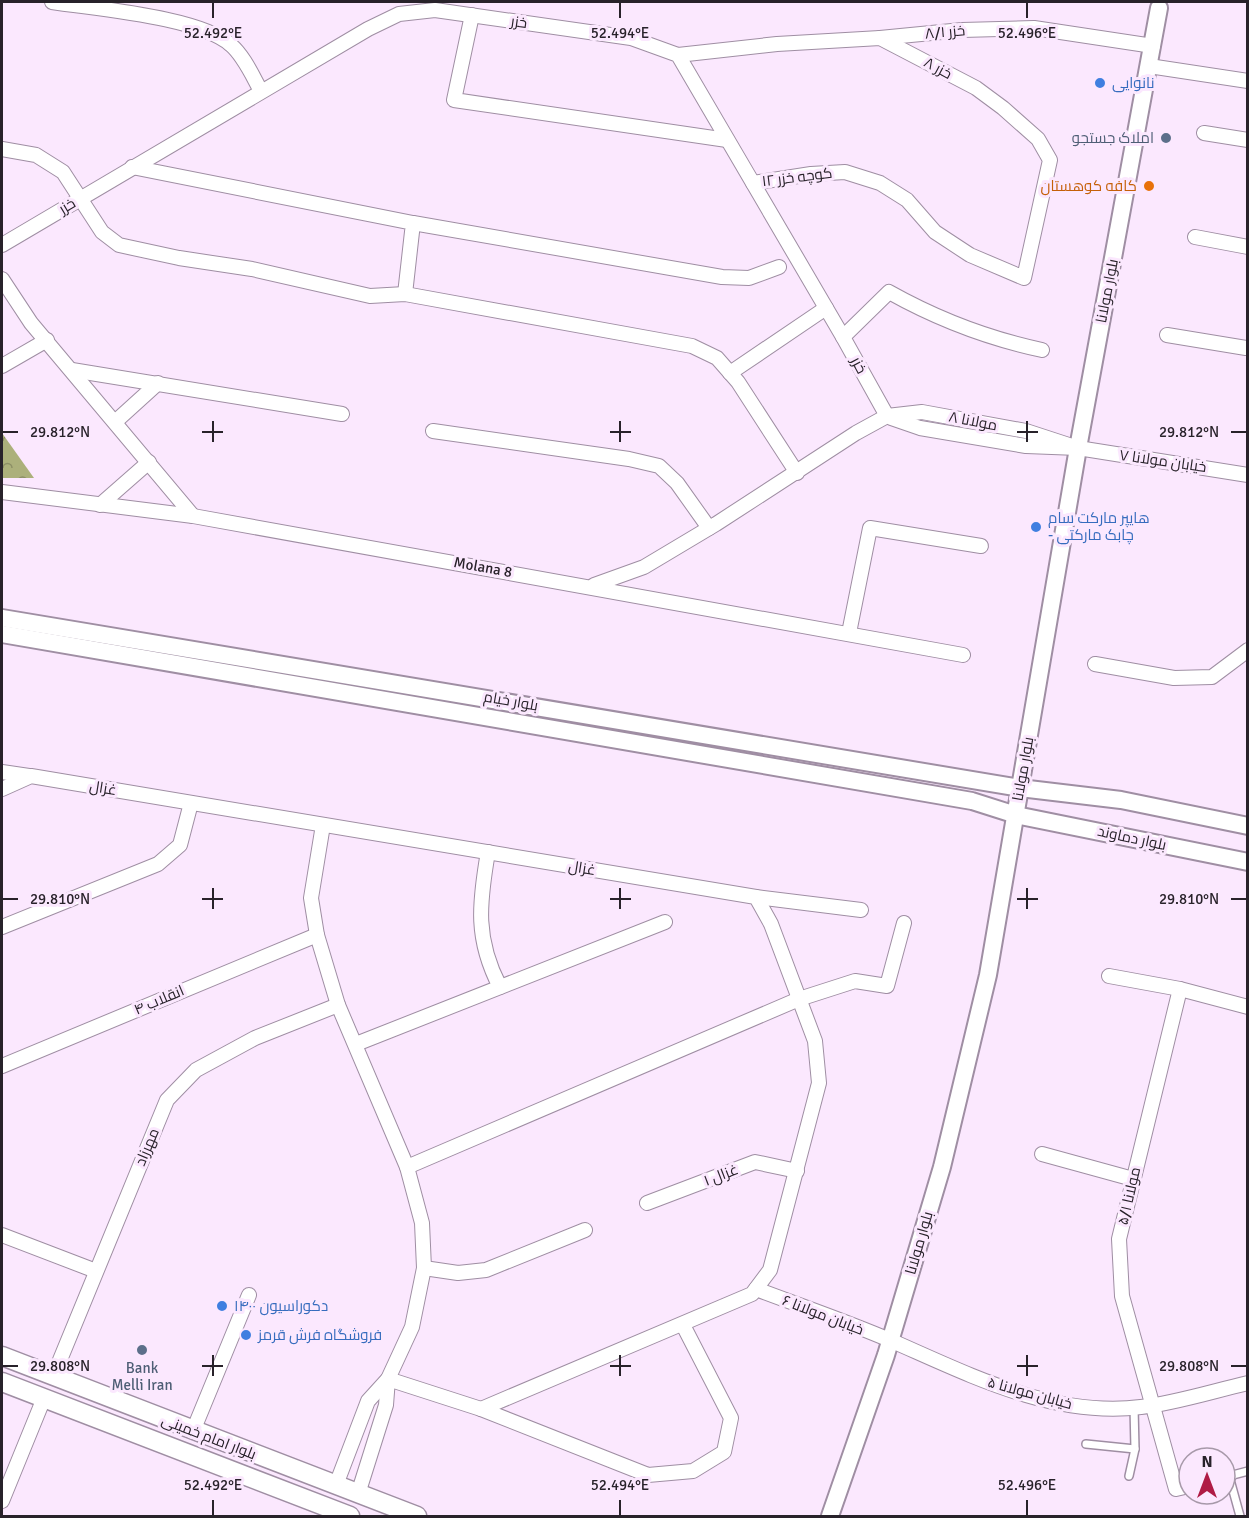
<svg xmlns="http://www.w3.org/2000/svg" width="1249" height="1518" font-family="Signika,Cairo,sans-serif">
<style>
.forest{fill:url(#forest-crowns)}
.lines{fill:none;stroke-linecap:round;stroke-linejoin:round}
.service-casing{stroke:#9f8ea3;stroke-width:10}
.minor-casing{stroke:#9f8ea3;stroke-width:16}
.tertiary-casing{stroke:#9f8ea3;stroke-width:20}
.secondary-casing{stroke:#9f8ea3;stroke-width:21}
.service{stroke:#fff;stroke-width:7}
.minor{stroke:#fff;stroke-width:14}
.tertiary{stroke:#fff;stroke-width:16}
.secondary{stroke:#fff;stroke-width:18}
.ticks{fill:none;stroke:#28222a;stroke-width:2}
.shop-dot{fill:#3f7fe0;stroke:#fbe8fe;stroke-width:2}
.service-dot{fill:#5c6f8a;stroke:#fbe8fe;stroke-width:2}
.food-dot{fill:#e8710a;stroke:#fbe8fe;stroke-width:2}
.labels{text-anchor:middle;stroke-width:6;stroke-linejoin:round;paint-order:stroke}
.street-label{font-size:15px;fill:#28222a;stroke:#fbe8fe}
.shop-label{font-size:15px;fill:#366cbe;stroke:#fbe8fe;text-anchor:start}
.service-label{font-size:15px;fill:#4e5e75;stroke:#fbe8fe;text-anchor:end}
.food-label{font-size:15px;fill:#c56008;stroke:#fbe8fe;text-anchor:end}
.ticks-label{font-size:15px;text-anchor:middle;fill:#28222a;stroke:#fbe8fe;stroke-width:6;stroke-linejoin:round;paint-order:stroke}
</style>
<defs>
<pattern id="forest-crowns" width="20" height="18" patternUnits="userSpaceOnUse" patternTransform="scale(1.5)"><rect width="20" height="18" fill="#acb07b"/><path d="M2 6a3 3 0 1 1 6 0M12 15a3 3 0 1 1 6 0" fill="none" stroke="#8c8f65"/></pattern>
</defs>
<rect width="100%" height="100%" fill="#fbe8fe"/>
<!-- forest -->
<path class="forest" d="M2 433 34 478H2Z"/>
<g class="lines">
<!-- service casing -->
<g class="service-casing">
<g id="service">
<path d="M1086 1444 1135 1449"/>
<path d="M1129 1476 1135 1449 1134 1407"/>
<path d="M1240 1516 1229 1476 1248 1471"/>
</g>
</g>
<!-- minor casing -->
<g class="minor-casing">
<g id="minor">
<path d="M52 2C96 9 200 17 231 45 244 56 253 77 261 91"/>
<path d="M472 15 454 100 727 140"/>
<path d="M880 38 962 30 1034 28 1153 46"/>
<path d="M678 55 777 44 880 38 976 88 1003 108 1038 139 1050 160 1024 278 970 255 935 232 907 200 880 183 845 172 811 174 753 183"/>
<path d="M1149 66 1248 81"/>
<path d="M1204 133 1248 140"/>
<path d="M2 149 36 155 63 172 102 232 119 245 179 258 252 269 370 296 405 294 692 346 717 358 738 382 797 473"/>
<path d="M132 167 413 223 405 294"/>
<path d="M413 223 722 277 749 278 779 267"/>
<path d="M1195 237 1248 247"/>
<path d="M2 245 368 29 399 14 435 10 631 38 678 55 843 337 887 416"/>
<path d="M2 279 31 323 193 516"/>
<path d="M1167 335 1246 348"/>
<path d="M843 337 889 292C939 320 986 338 1042 350"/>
<path d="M2 366 47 340"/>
<path d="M72 370 342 414"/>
<path d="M730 373 826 308"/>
<path d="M891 418 920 428 1026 446 1078 448 1248 475"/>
<path d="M115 422 158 383"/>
<path d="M433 431 629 459 659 466 677 483 709 528"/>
<path d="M2 492 193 516 963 655"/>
<path d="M100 505 149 462"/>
<path d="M594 585 644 567 716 524 856 433 887 416 922 412 1026 431 1078 448"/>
<path d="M849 633 870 528 981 546"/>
<path d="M1095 664 1174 678 1212 677 1248 650"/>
<path d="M2 772 29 776"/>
<path d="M2 789 31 776 756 897 771 924 815 1041 819 1083 770 1270 752 1294 481 1409"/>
<path d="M323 825 311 898 317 935 338 1005 407 1167 422 1223 424 1268 412 1327 388 1379 368 1401 336 1485"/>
<path d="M488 852C479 904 475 939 500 987"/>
<path d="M756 897 861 910"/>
<path d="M2 927 158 864 180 845 191 803"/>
<path d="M1109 976 1180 989 1248 1007"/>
<path d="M1180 989 1119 1239 1122 1296 1176 1489 1189 1486"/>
<path d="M356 1044 665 922"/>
<path d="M2 1066 317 935"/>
<path d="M1042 1154 1133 1179"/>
<path d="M407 1167 799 999 855 981 887 986 904 923"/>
<path d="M647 1203 755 1162 797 1171"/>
<path d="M2 1235 96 1271"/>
<path d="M424 1268 458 1273 486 1270 585 1230"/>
<path d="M756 1289C801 1306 848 1322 892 1341 970 1375 1053 1418 1141 1407 1176 1403 1213 1391 1248 1383"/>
<path d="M53 1377 167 1100 196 1070 255 1038 338 1005"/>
<path d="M388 1379 481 1409 648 1475 693 1471 724 1452 731 1418 683 1325"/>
<path d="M193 1431 249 1295"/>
<path d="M1225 1477 1229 1476"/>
<path d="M358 1494 386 1405 388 1379"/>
<path d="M2 1501 44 1398"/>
</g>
</g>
<!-- tertiary casing -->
<g class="tertiary-casing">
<g id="tertiary">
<path d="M2 618 1020 788 1121 800 1248 826"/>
<path d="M2 634 972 801 1016 815 1248 862"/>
<path d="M830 1516 886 1355 942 1167 988 975 1078 448 1159 8"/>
</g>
</g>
<!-- secondary casing -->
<g class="secondary-casing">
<g id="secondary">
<path d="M2 1356 417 1516"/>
<path d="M2 1382 350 1516"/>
</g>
</g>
<!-- service -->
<use href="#service" class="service"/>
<!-- minor -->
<use href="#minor" class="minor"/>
<!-- tertiary -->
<use href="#tertiary" class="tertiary"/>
<!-- secondary -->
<use href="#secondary" class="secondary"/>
</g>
<!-- ticks -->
<path class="ticks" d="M213 3V18M620 3V18M1027 3V18M213 421V442M620 421V442M1027 421V442M3 432H18M202 432H223M610 432H631M1017 432H1038M1231 432H1246M213 888V909M620 888V909M1027 888V909M3 899H18M202 899H223M610 899H631M1017 899H1038M1231 899H1246M213 1355V1376M620 1355V1376M1027 1355V1376M3 1366H18M202 1366H223M610 1366H631M1017 1366H1038M1231 1366H1246M213 1500V1515M620 1500V1515M1027 1500V1515"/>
<!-- markers -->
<g class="shop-dot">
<circle cx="1100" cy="83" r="6"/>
<circle cx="1036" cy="527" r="6"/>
<circle cx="222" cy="1306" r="6"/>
<circle cx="246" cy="1335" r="6"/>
</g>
<g class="service-dot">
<circle cx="1166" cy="138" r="6"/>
<circle cx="142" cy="1350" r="6"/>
</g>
<circle class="food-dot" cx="1149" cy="186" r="6"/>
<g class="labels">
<!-- street labels -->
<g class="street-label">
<text transform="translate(519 22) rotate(8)" y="5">خزر</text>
<text transform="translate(945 32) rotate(-5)" y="5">خزر ۸/۱</text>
<text transform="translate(938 68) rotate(28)" y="5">خزر ۸</text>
<text transform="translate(797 177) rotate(-7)" y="5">کوچه خزر ۱۲</text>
<text transform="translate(67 206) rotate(-31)" y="5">خزر</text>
<text transform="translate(1107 291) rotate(-79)" y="5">بلوار مولانا</text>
<text transform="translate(859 365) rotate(62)" y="5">خزر</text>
<text transform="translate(973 421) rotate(11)" y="5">مولانا ۸</text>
<text transform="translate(1163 461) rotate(8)" y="5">خیابان مولانا ۷</text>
<text transform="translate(483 567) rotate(10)" y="5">Molana 8</text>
<text transform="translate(511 701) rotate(10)" y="5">بلوار خیام</text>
<text transform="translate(1023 769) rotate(-80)" y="5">بلوار مولانا</text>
<text transform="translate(103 788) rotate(9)" y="5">غزال</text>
<text transform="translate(1132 838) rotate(12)" y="5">بلوار دماوند</text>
<text transform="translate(582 868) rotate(9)" y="5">غزال</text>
<text transform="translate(159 1000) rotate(-23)" y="5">انقلاب ۴</text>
<text transform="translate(147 1147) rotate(-67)" y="5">مهرزاد</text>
<text transform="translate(721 1175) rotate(-21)" y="5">غزال ۱</text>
<text transform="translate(1129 1196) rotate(-77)" y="5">مولانا ۵/۱</text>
<text transform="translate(919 1243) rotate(-74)" y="5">بلوار مولانا</text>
<text transform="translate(823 1315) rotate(21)" y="5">خیابان مولانا ۶</text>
<text transform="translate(1030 1393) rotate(15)" y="5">خیابان مولانا ۵</text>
<text transform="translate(209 1437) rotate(21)" y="5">بلوار امام خمینی</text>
</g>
<!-- shop labels -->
<g class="shop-label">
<text x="1112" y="88">نانوایی</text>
<text x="1048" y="523">هایپر مارکت سام<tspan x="1048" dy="17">- چابک مارکتی</tspan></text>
<text x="234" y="1311">دکوراسیون ۱۴۰۰</text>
<text x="258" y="1340">فروشگاه فرش قرمز</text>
</g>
<!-- service labels -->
<g class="service-label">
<text x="1154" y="143">املاک جستجو</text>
<text x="142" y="1373" text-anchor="middle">Bank<tspan x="142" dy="17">Melli Iran</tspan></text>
</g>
<!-- food labels -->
<g class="food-label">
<text x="1137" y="191">کافه کوهستان</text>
</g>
</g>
<g class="ticks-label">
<text x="213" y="38">52.492°E</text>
<text x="620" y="38">52.494°E</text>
<text x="1027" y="38">52.496°E</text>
<text x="60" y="437">29.812°N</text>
<text x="1189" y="437">29.812°N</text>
<text x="60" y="904">29.810°N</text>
<text x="1189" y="904">29.810°N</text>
<text x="60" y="1371">29.808°N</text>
<text x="1189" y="1371">29.808°N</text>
<text x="213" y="1490">52.492°E</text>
<text x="620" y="1490">52.494°E</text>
<text x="1027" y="1490">52.496°E</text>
</g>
<!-- border -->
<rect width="1249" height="1518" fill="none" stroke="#28222a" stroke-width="6"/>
<!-- north arrow -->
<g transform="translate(1207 1476)"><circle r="28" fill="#fbe8fe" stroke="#a799a9" stroke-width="1.5"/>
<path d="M0-4.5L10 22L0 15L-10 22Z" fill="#af1b45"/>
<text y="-9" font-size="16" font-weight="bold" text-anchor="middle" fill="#28222a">N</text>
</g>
</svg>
